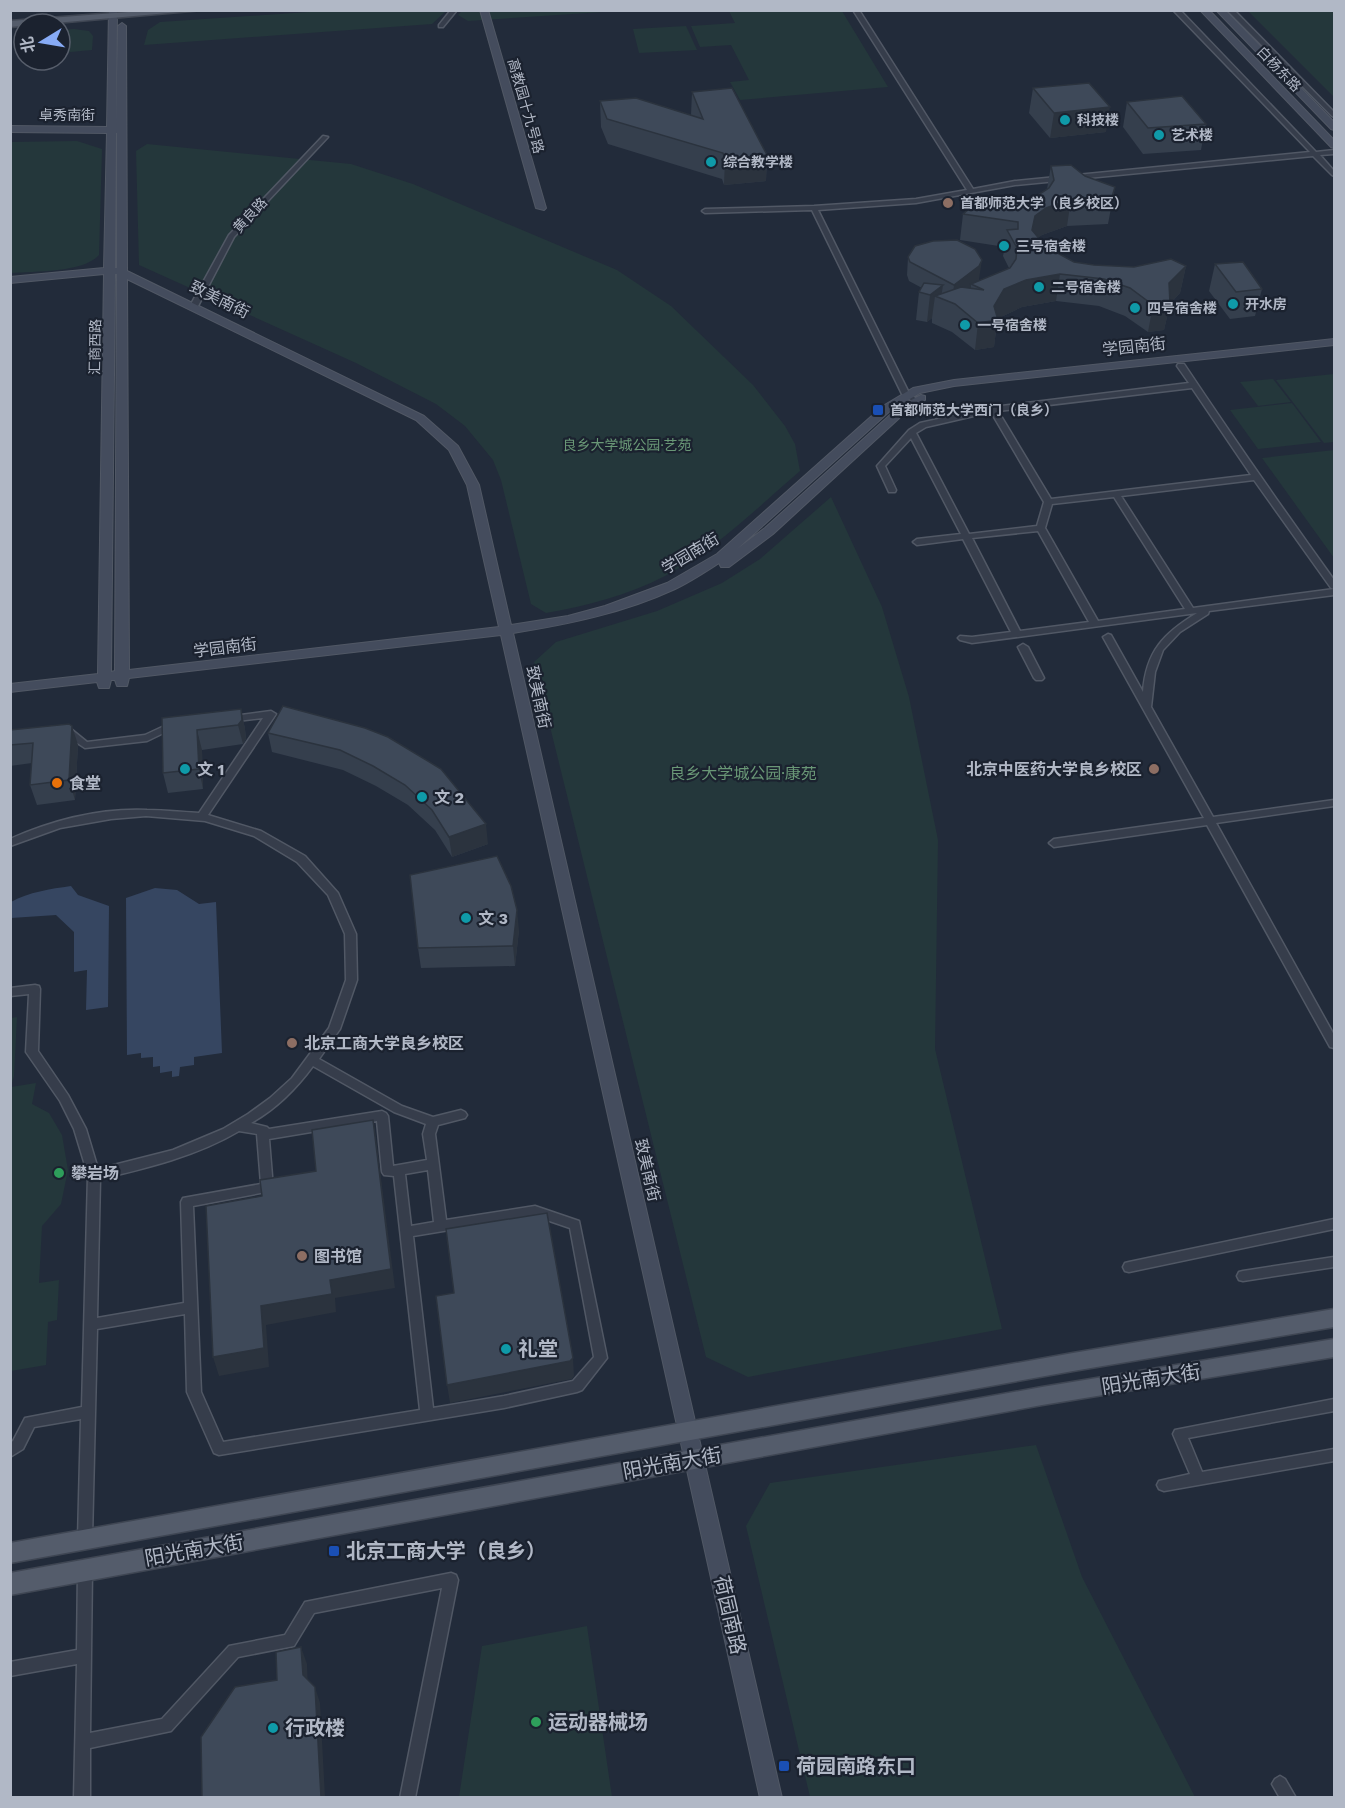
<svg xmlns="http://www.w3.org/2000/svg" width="1345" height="1808" font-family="'Work Sans','Noto Sans SC',sans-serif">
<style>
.green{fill:#24373b}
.water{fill:#364661}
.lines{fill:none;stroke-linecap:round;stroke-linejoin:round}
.street-casing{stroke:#515865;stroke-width:3}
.secondary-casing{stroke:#515865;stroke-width:2}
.primary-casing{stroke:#3f4653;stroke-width:3}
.street{fill:#363d4b;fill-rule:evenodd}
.secondary{fill:#444c5d;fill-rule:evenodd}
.primary{fill:#545c6b;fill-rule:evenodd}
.wall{fill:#353f4d}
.shaded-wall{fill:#2b333e}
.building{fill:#3e4959;stroke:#2b333e;stroke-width:1.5}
.culture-dot{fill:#0f9aa8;stroke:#1b222f;stroke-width:2}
.education-dot{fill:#8d6e63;stroke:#1b222f;stroke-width:2}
.transit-dot{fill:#1a4fb4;stroke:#1b222f;stroke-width:2}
.food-dot{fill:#e8710a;stroke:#1b222f;stroke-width:2}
.leisure-dot{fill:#2e9e5b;stroke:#1b222f;stroke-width:2}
.labels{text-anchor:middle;stroke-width:4.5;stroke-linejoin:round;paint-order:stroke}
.far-street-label{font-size:14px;fill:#b1b8c6;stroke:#1b222f}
.far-poi-label{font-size:14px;font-weight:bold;fill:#b1b8c6;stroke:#1b222f;text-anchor:start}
.far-park-label{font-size:14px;fill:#699776;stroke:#1b222f}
.street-label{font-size:16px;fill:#b1b8c6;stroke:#1b222f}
.poi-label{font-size:16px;font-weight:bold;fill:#b1b8c6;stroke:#1b222f;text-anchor:start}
.park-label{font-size:16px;fill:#699776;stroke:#1b222f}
.near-poi-label{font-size:20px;font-weight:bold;fill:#b1b8c6;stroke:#1b222f;text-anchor:start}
.near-street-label{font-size:20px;fill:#b1b8c6;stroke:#1b222f}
</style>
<rect width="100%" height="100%" fill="#222b3a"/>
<!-- green -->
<g class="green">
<path d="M463 10 618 11 468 21 458 15Z"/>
<path d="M323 11H446L432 24 144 45 148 30 160 22Z"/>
<path d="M729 11H842L888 87 740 100 730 82 749 80 731 45 700 47 691 26 735 23Z"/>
<path d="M1248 11H1334V97Z"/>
<path d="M686 26 697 50 639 53 633 29Z"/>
<path d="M74 29 89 31 93 36 92 50 60 53V30Z"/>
<path d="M77 141 102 149 99 255C83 273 34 271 11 273V142Z"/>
<path d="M147 144 351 164 413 184 617 270 671 306 753 385 785 426 795 444 800 471C757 508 715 550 665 576 629 595 586 606 546 613L531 604 501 480 493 460 465 426 436 404 356 363 139 265 136 151Z"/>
<path d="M1334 374V442L1324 443 1276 380Z"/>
<path d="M1273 379 1291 402 1258 406 1240 382Z"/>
<path d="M1292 403 1321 442 1258 449 1230 410Z"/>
<path d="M1334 450V558L1262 458Z"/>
<path d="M831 497 882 607 909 697 938 840 935 1049 1002 1329 748 1377 706 1357 534 662 556 642 657 611 722 583 760 559Z"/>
<path d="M17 1017 14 1076 11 1086V1018Z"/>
<path d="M36 1083 32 1104 49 1113 62 1135 68 1170 61 1204 42 1226 39 1283 59 1280 57 1320 48 1322 46 1365 11 1371V1087Z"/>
<path d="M1036 1445 1082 1577 1195 1797H810L746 1526 770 1483Z"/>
<path d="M587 1626 612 1797H459L482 1646Z"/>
</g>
<!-- water -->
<g class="water">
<path d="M71 886 78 895 109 906 108 1007 86 1010 87 970 74 972V932L56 915 11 918V902C29 892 50 889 71 886Z"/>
<path d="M155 888 177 890 199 904 216 902 222 1053 194 1057V1065L180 1067 179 1076 172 1077V1071L160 1073V1066L153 1067V1057L141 1058V1053L127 1055 126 898Z"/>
</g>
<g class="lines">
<!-- street casing -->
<g class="street-casing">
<g id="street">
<path d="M451 10H457L443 27H439V25Z"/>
<path d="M853 10H859L973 189 1015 181 1310 152 1173 10H1180L1316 152 1334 150V154L1320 155 1334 171V176L1332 175 1313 156 1015 185 916 203 818 210 909 393 919 401 915 403 902 394 812 210 705 213 702 211 705 209 814 206 916 199 967 190Z"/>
<path d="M1227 10H1234L1334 112V117L1332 116Z"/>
<path d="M323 136 328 137 234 237 198 306 191 308 190 306 229 235Z"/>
<path d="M1178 364H1184C1232 436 1283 509 1334 580V589L1331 588 1254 480 1121 496 1193 608 1334 589V595L1209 611 1208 614 1180 632 1163 650 1155 672 1151 707 1213 817 1334 800V806L1216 823 1334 1035V1048L1330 1047 1207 825 1054 847 1049 843 1054 839 1204 818 1103 637 1108 634 1111 635 1143 692C1146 651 1164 633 1197 613L972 643 960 640 958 638 960 636 972 637 1011 632 963 539 917 545 913 542 917 539 961 534 911 438 885 466 896 490 895 492H889L877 466 909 430 920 423 993 407 1189 383 1177 366ZM1192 388 1251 475 1051 499 998 411ZM991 412 1044 502 1037 526 969 534 916 433 926 427ZM1114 497 1185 609 1098 621 1045 528 1052 504ZM1038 531 1089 622 1020 631 972 538Z"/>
<path d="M1023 644 1028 647 1044 678 1042 680H1036L1034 678 1018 647Z"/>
<path d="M271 711 276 714 208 815 261 831 305 856 338 893 356 934 357 980 340 1029 319 1059 402 1106 433 1117 461 1110 465 1112 467 1115 465 1118 438 1125 435 1134 446 1220 535 1206 579 1221 607 1358 582 1390 577 1392 504 1408 219 1455 214 1453 187 1392 185 1314 97 1329 92 1539 90 1544 85 1546 80 1544 78 1539 81 1419 34 1427 23 1449 10 1457V1443L13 1441 25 1418 82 1407 88 1175 74 1129 60 1101 26 1052 29 994 10 996V988L35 985 39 986 40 989 38 1051 68 1095 86 1129 98 1169 173 1150 223 1129 248 1114 270 1098 292 1078 329 1028 346 980 345 934 328 895 297 862 254 836 205 821 146 816 111 819 60 828 10 846V839C53 820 101 808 147 810 164 810 181 812 199 813L263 718 229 722 224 719 226 717ZM313 1066 394 1112 426 1124 423 1134 427 1160 393 1166 388 1116 386 1113 382 1111 269 1129 267 1127 251 1123C276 1109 296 1089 313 1066ZM377 1121 382 1172 384 1175 394 1176 420 1410 223 1442 201 1392 193 1206 271 1191 273 1188 269 1139ZM239 1131 257 1134 261 1184 183 1198 181 1202 184 1303 97 1318 100 1179C147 1168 197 1156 239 1131ZM428 1170 434 1222 411 1226 405 1174ZM535 1216 570 1228 594 1357 573 1381 504 1396 433 1408 413 1236Z"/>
<path d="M175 721 178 722 180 724 178 726 147 741 85 748 59 731 64 728 71 729 87 742 145 735Z"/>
<path d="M1334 1219V1229L1129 1272 1125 1271 1123 1267 1125 1263 1129 1262Z"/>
<path d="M1334 1257V1267L1243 1281 1239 1280 1237 1276 1239 1272 1243 1271Z"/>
<path d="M1334 1399V1411L1188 1438 1202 1472 1334 1449V1461L1164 1491 1159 1489 1157 1485 1159 1481 1190 1474 1173 1434 1175 1430Z"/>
<path d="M85 1563 90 1565 92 1570 90 1733 162 1719 229 1646 285 1635 305 1602 451 1573 456 1575 458 1580 415 1798H400L442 1588 314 1613 294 1646 238 1657 171 1731 90 1748V1798H74L77 1664 10 1676V1662L77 1650 78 1570 80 1565Z"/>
<path d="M1280 1776 1285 1779 1296 1798H1280L1272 1784 1275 1779Z"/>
</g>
</g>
<!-- secondary casing -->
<g class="secondary-casing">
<g id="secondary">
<path d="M109 10H117L116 127 118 26 122 23 126 26 127 271 424 416 458 446 479 485 511 625 568 616 605 606 667 583 717 554 883 406 913 388 954 380 1334 339V345L954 386 920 393 891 410 737 549 765 528 900 406 921 395 925 396V400L908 410 773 534 729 567H721L719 563C705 572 690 582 675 589 623 613 569 624 513 633L782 1798H760L501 635 129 678 127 686H117L115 680H111L109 688H99L97 682 10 692V684L98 674 104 274 10 283V277L104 268 107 133 10 132V126L107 127ZM116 133H117V268H115ZM115 274H117L115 671 111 672ZM127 279 416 420 449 450 467 485 499 627 129 670Z"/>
<path d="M480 10H488L546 208 544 210 536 208Z"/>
<path d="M1200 10H1209L1334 140V148L1331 147Z"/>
<path d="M1216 10H1225L1334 122V130L1331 129Z"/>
</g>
</g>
<!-- primary casing -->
<g class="primary-casing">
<g id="primary">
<path d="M154 10H202L10 27V21Z"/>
<path d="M1334 1309V1327L1073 1371 10 1563V1543L1073 1353Z"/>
<path d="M1334 1339V1357L1042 1405 10 1595V1573L1042 1387Z"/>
</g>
</g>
<!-- street -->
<use href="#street" class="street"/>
<!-- secondary -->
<use href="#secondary" class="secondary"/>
<!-- primary -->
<use href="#primary" class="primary"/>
</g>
<!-- wall -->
<g class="wall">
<path d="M1033 88 1106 132 1050 138 1029 113Z"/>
<path d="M692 92 767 155 766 181 724 185 722 179 608 144 601 127 600 101 691 115Z"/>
<path d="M1127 102 1206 124 1201 150 1143 154 1123 127Z"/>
<path d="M1051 166 1085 176 1115 187 1108 224 1067 226 1042 235 1038 237 1046 247 1074 262 1094 265 1134 267 1186 266 1180 293 1170 304 1164 330 1148 332 1125 316 1099 306 1056 301 1022 307 1001 317 997 322 994 347 975 350 952 332 932 323V318L927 322 916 320 919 292 922 288 909 281 907 275 908 257 979 279 978 281 1009 268 1003 256 1005 247 960 240 963 214 1008 205 1035 197 1047 189Z"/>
<path d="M1215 264 1262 289 1255 316 1230 319 1209 291Z"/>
<path d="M241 709 245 729 246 739 243 744 202 750 203 789 168 793 163 773 162 718Z"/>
<path d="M365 728 488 844 452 857 435 830 408 805 376 786 343 770 272 752 268 733Z"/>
<path d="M10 730 78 745 75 800 37 805 30 785 32 763 10 766Z"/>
<path d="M519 930 515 966 421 968 418 948Z"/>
</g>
<!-- shaded-wall -->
<g class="shaded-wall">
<path d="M1110 107 1106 132 1050 138 1054 113Z"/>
<path d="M767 155 766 181 724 185 725 159Z"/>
<path d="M1071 199 1067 226 1042 235 1032 242V230L1035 216 1046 208Z"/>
<path d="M982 260 979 279 977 285 971 284V289L952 304 954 285Z"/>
<path d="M1186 266 1180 293 1170 304 1164 330 1148 332 1153 305 1169 283Z"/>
<path d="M1060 274 1056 301 1022 307 1001 317 997 322 994 347 975 350 978 323 994 306 1004 289 1026 280Z"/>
<path d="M943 285 941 298 935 296 932 318 927 322 930 295Z"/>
<path d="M241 709 245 729 246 739 243 744 238 725Z"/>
<path d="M72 726 78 745 75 800 69 780Z"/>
<path d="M197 730 202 750 203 789 199 769Z"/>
<path d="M486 824 488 844 452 857 449 837Z"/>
<path d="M517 910 519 930 515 966 513 946Z"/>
<path d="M373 1120 376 1139 395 1288 335 1298 336 1312 266 1325 269 1367 219 1376 213 1357 261 1306 330 1280Z"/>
<path d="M573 1358 574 1376 572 1379 450 1403 447 1385Z"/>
<path d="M301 1647 307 1664 308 1692 303 1675Z"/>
<path d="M315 1687 320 1703 325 1797H321Z"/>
</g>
<!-- building -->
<g class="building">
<path d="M1089 83 1110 107 1054 113 1033 88Z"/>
<path d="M732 88 767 155 725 159 723 153 607 119 600 101 636 98 703 119 692 92Z"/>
<path d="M1182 96 1206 124 1148 128 1127 102Z"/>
<path d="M1071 165 1085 176 1115 187 1112 197 1071 199 1046 208 1035 216 1032 230 1046 247 1074 262 1094 265 1134 267 1171 259 1186 266 1169 283 1170 303 1153 305 1130 288 1104 279 1060 274 1026 280 1004 289 994 306 998 320 978 323 955 304 935 296 961 287 984 290 971 284 1010 268 1016 259 1017 248 1007 230 1018 229V222L963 214 974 205H1008L1035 197 1049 188 1054 180 1051 166Z"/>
<path d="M957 240 975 249 982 260 979 266 954 285 910 262 908 257 915 246 933 241Z"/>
<path d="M1243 262 1262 289 1236 292 1215 264Z"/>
<path d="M924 283 943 285 930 295 919 292Z"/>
<path d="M283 706 365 728 388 737 441 769 486 824 449 837 432 810 405 785 373 766 340 750 268 733Z"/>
<path d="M241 709 242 720 238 725 197 730 199 769 163 773 162 718Z"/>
<path d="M69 724 72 726 69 780 30 785 33 743 10 745V730Z"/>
<path d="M497 856 511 886 517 910 513 946 418 948 410 875Z"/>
<path d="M373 1120 391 1269 330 1280 332 1294 261 1306 264 1348 213 1357 206 1206 262 1196 260 1180 316 1171 312 1130Z"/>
<path d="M547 1213 573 1358 570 1361 447 1385 436 1296 454 1293 446 1229Z"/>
<path d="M301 1647 303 1675 315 1687 321 1797H202L201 1737 235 1687 277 1680 276 1652Z"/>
</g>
<!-- markers -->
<g class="culture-dot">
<circle cx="1065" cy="120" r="6"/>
<circle cx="1159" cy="135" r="6"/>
<circle cx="711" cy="162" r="6"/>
<circle cx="1004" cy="246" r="6"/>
<circle cx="1039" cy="287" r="6"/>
<circle cx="1233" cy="304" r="6"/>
<circle cx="1135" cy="308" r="6"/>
<circle cx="965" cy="325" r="6"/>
<circle cx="185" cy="769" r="6"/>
<circle cx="422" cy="797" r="6"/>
<circle cx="466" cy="918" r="6"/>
<circle cx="506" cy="1349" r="6"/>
<circle cx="273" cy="1728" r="6"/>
</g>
<g class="education-dot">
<circle cx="948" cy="203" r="6"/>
<circle cx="1154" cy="769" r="6"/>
<circle cx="292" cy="1043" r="6"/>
<circle cx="302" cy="1256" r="6"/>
</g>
<g class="transit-dot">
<rect x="872" y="404" width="12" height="12" rx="3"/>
<rect x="328" y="1545" width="12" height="12" rx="3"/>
<rect x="778" y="1760" width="12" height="12" rx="3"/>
</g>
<circle class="food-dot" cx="57" cy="783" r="6"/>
<g class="leisure-dot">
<circle cx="59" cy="1173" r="6"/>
<circle cx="536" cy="1722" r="6"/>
</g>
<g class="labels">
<!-- far-street labels -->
<g class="far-street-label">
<text transform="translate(1279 69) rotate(46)" y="5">白杨东路</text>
<text transform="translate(526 106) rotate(74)" y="5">高教园十九号路</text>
<text x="67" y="120">卓秀南街</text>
<text transform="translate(250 215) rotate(-47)" y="5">黄良路</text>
<text transform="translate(95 347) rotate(-89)" y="5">汇商西路</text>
</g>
<!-- far-poi labels -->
<g class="far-poi-label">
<text x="1077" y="125">科技楼</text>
<text x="1171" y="140">艺术楼</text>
<text x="723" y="167">综合教学楼</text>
<text x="960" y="208">首都师范大学（良乡校区）</text>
<text x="1016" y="251">三号宿舍楼</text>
<text x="1051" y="292">二号宿舍楼</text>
<text x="1245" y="309">开水房</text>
<text x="1147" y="313">四号宿舍楼</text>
<text x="977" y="330">一号宿舍楼</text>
<text x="890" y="415">首都师范大学西门（良乡）</text>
</g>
<!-- far-park labels -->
<g class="far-park-label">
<text x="627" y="450">良乡大学城公园·艺苑</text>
</g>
<!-- street labels -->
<g class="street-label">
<text transform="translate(220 299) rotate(26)" y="6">致美南街</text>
<text transform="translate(1134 346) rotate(-6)" y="6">学园南街</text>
<text transform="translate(690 553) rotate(-31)" y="6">学园南街</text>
<text transform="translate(225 647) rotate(-7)" y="6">学园南街</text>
<text transform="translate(539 697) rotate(78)" y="6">致美南街</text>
<text transform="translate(648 1170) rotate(77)" y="6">致美南街</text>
</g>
<!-- poi labels -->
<g class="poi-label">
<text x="197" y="775">文 1</text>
<text x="1142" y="775" text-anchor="end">北京中医药大学良乡校区</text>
<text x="69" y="789">食堂</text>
<text x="434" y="803">文 2</text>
<text x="478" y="924">文 3</text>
<text x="304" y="1049">北京工商大学良乡校区</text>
<text x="71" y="1179">攀岩场</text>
<text x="314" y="1262">图书馆</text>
</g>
<!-- park labels -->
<g class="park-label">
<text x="743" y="779">良乡大学城公园·康苑</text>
</g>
<!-- near-poi labels -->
<g class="near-poi-label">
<text x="518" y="1356">礼堂</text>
<text x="346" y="1558">北京工商大学（良乡）</text>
<text x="548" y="1729">运动器械场</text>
<text x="285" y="1735">行政楼</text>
<text x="796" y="1773">荷园南路东口</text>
</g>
<!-- near-street labels -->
<g class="near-street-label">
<text transform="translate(1151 1379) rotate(-9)" y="7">阳光南大街</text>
<text transform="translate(672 1463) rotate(-10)" y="7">阳光南大街</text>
<text transform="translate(194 1550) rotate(-10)" y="7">阳光南大街</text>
<text transform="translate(730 1615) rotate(77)" y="7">荷园南路</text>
</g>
</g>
<!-- border -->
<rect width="1345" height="1808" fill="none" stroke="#b1b8c6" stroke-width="24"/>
<!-- north arrow -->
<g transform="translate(42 42) rotate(259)"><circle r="28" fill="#1b222f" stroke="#575e6b" stroke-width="1.5"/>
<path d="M0-4.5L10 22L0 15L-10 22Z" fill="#87abf6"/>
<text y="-9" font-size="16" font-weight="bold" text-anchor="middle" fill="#b1b8c6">北</text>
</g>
</svg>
